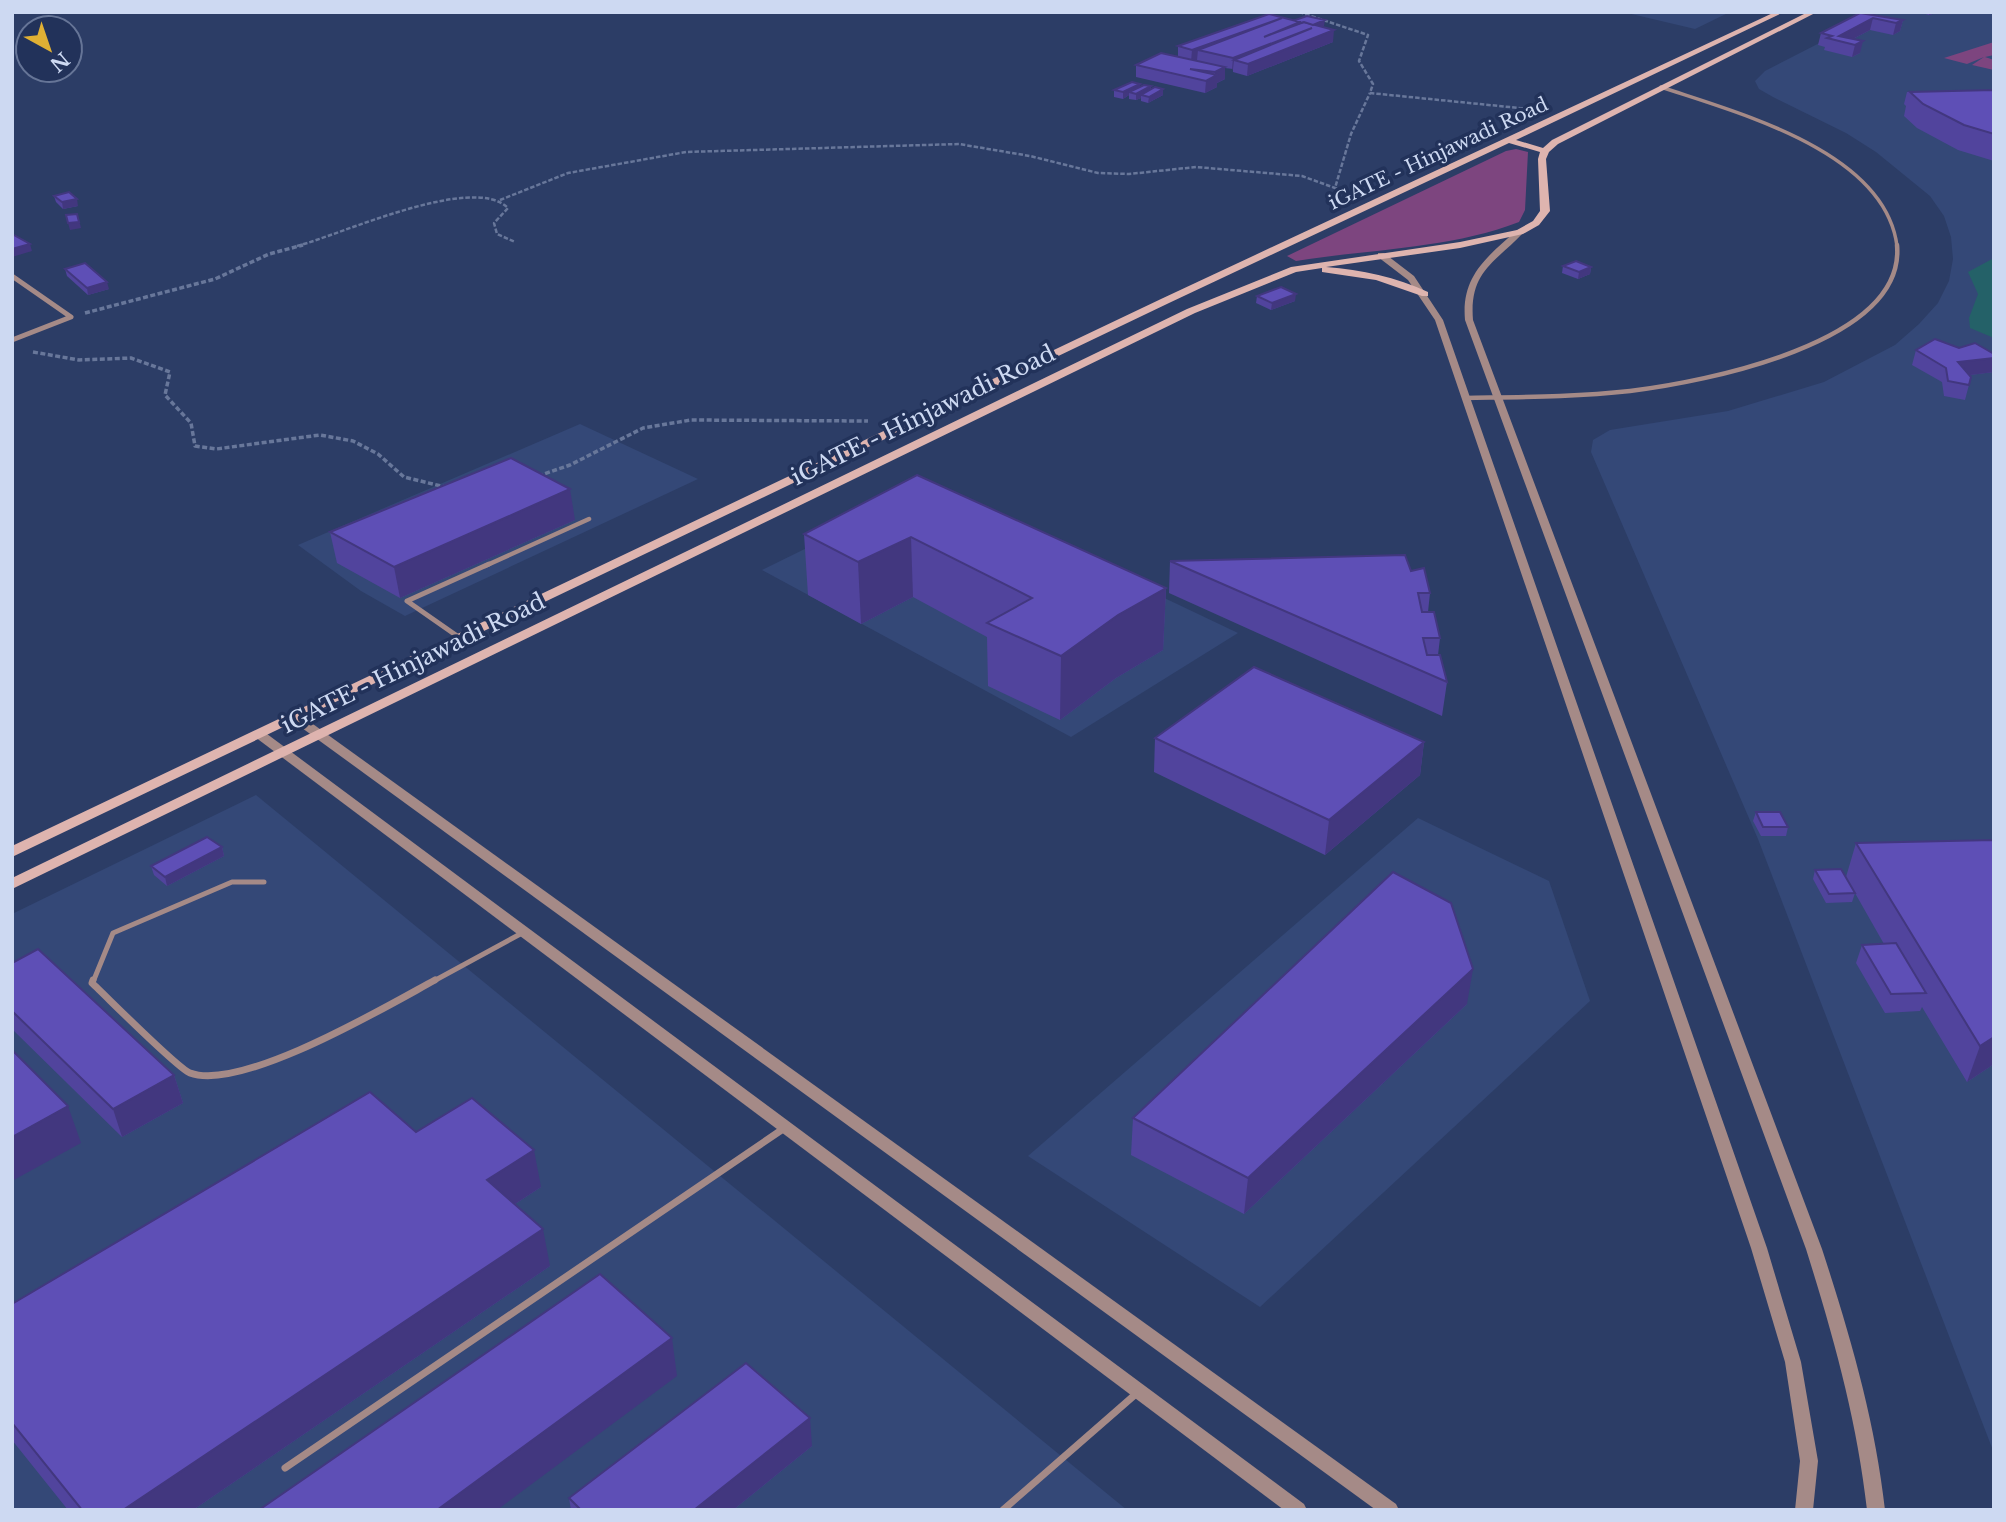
<svg xmlns="http://www.w3.org/2000/svg" width="2006" height="1522" font-family="'Libre Baskerville',serif">
<style>
.built{fill:#344877}
.green{fill:#7d457f}
.water{fill:#246168}
.lines{fill:none;stroke-linecap:round;stroke-linejoin:round}
.path-far1{stroke:#68779a;stroke-width:2.5;stroke-dasharray:4.5 2;stroke-linecap:butt}
.path{stroke:#68779a;stroke-width:3.5;stroke-dasharray:5 2.5;stroke-linecap:butt}
.service-far3{stroke:#a58a87;stroke-width:3.5}
.service-far2{stroke:#a58a87;stroke-width:4.5}
.service-far1{stroke:#a58a87;stroke-width:5}
.service{stroke:#a58a87;stroke-width:7}
.minor{stroke:#a58a87;stroke-width:5}
.tertiary{fill:#a58a87;fill-rule:evenodd}
.secondary{fill:#deb4af;fill-rule:evenodd}
.wall{fill:#51449d}
.shaded-wall{fill:#42377f}
.building{fill:#5e4fb6;stroke:#42377f;stroke-width:2}
.labels{text-anchor:middle;stroke-width:7;stroke-linejoin:round;paint-order:stroke}
.far-street-label{font-size:19px;fill:#cdd9f2;stroke:#22325a}
.street-label{font-size:23px;fill:#cdd9f2;stroke:#22325a}
</style>
<rect width="100%" height="100%" fill="#2c3d66"/>
<!-- built -->
<g class="built">
<path d="M1623 12H1730L1695 29Z"/>
<path d="M1880 12H1994V1453L1758 839 1591 452 1593 440 1610 430 1728 411 1824 382 1895 345 1919 324 1938 303 1949 281 1953 259 1951 237 1944 216 1930 196 1876 152 1846 133 1773 97 1759 89 1755 81 1765 71Z"/>
<path d="M580 424 698 479 405 616 361 591 298 545Z"/>
<path d="M931 487 1238 633 1071 737 762 570Z"/>
<path d="M256 795 1127 1510H12V914Z"/>
<path d="M1418 818 1549 881 1590 1001 1260 1307 1028 1156Z"/>
</g>
<!-- green -->
<g class="green">
<path d="M1994 42V55L1985 57 1994 60V70L1972 65 1984 57 1967 64 1944 58Z"/>
<path d="M1516 149 1528 152 1525 210 1519 222C1449 249 1370 249 1296 261L1287 256 1506 151Z"/>
</g>
<!-- water -->
<path class="water" d="M1994 258V338L1970 328 1969 318 1978 294 1968 272Z"/>
<g class="lines">
<!-- path-far1 -->
<g class="path-far1">
<path d="M1299 12 1368 35 1359 61 1373 84 1370 93 1529 109"/>
<path d="M1351 194 1335 188 1351 134 1370 93"/>
<path d="M500 200 568 173 686 152 959 144 1030 156 1098 173 1129 174 1196 167 1302 176 1335 188"/>
<path d="M297 246C340 235 473 173 508 208L494 223 497 234 515 242"/>
</g>
<!-- path -->
<g class="path">
<path d="M85 313 215 279 269 254 303 245"/>
<path d="M33 352 79 360 131 358 170 372 165 395 191 423 195 446 216 449 320 435 353 441 378 454 404 477 445 487"/>
<path d="M538 476 570 465 643 428 691 420 868 421"/>
</g>
<!-- service-far3 -->
<path class="service-far3" d="M1661 87C1738 113 1885 151 1897 246"/>
<!-- service-far2 -->
<g class="service-far2">
<path d="M1466 398C1521 397 1576 397 1630 391 1704 382 1906 343 1897 245"/>
<path d="M485 566 589 519"/>
</g>
<!-- service-far1 -->
<g class="service-far1">
<path d="M460 638 407 601 489 564"/>
<path d="M93 982 113 933 232 882H264"/>
<path d="M432 982 524 932"/>
</g>
<!-- service -->
<g class="service">
<path d="M93 980 92 983C108 998 177 1068 190 1073 242 1092 387 1006 435 980"/>
<path d="M285 1468 783 1129"/>
<path d="M1003 1510 1137 1393"/>
</g>
<!-- minor -->
<path class="minor" d="M12 276 71 317 12 340"/>
<!-- tertiary -->
<g class="tertiary">
<path d="M1517 230 1524 232C1495 263 1469 271 1473 320L1822 1249C1850 1335 1875 1420 1885 1510H1867C1857 1420 1833 1335 1806 1249L1465 320C1461 276 1487 257 1517 230Z"/>
<path d="M1378 253H1384L1414 276 1443 320 1767 1248 1801 1362 1818 1461 1813 1510H1795L1800 1461 1785 1362 1751 1248 1435 320 1408 280 1378 257Z"/>
<path d="M295 713 299 714 1396 1504 1399 1510H1376L291 720 289 717 291 714Z"/>
<path d="M259 730 263 731 1304 1504 1307 1510H1284L255 737 253 734 255 731Z"/>
</g>
<!-- secondary -->
<path class="secondary" d="M1775 12H1784L1516 140 1543 148 1552 140 1808 12H1817L1558 144 1549 152 1546 159 1550 211 1539 225 1523 234 1460 248 1326 267C1362 270 1396 277 1428 292V296H1422L1376 280 1322 272V268L1296 272 1195 313 12 889V878L1187 309 1291 267 1460 242 1517 230 1533 221 1540 211 1538 159 1540 152 1509 143 1169 303 12 857V846L1161 299Z"/>
</g>
<!-- wall -->
<g class="wall">
<path d="M1919 12H1939L1929 15Z"/>
<path d="M1860 13 1903 20 1900 31 1893 35 1870 30 1853 39 1860 53 1852 57 1824 50 1825 47 1818 45 1821 33Z"/>
<path d="M1324 26 1321 27 1333 42 1247 76 1233 72V69L1225 68V79L1217 83V87L1205 93 1136 77V65L1178 56V46Z"/>
<path d="M1151 86V90L1163 95 1148 103 1141 101V98L1136 100 1129 99V95L1123 99 1114 97V90Z"/>
<path d="M1994 90V161L1958 150 1917 128 1904 116 1906 106 1904 104 1907 92Z"/>
<path d="M54 196 78 206 63 209 56 202Z"/>
<path d="M1563 266 1591 267 1590 274 1578 279 1562 273Z"/>
<path d="M65 269 109 289 88 295 67 276Z"/>
<path d="M1257 296 1295 301 1271 310 1256 303Z"/>
<path d="M1959 348 1994 354V372L1970 375 1971 377 1965 400 1944 396 1942 382 1912 365 1916 350Z"/>
<path d="M917 475 1166 588 1163 650 1116 678 1060 720 988 686 987 637 913 597 861 624 808 595 804 534Z"/>
<path d="M575 520 400 598 337 563 330 532Z"/>
<path d="M1170 561 1411 571 1430 593 1428 612 1440 638 1438 655 1447 682 1442 716 1169 593Z"/>
<path d="M1155 738 1424 742 1420 775 1325 855 1154 772Z"/>
<path d="M1756 812 1788 827 1786 836H1761L1753 821Z"/>
<path d="M1994 840V1064L1967 1082 1922 1007 1920 1011 1885 1013 1856 963 1862 945 1884 944 1855 893 1852 902 1826 903 1813 879 1815 870 1846 877 1856 843Z"/>
<path d="M222 847 224 856 167 886 154 875 151 866Z"/>
<path d="M12 963 174 1075 183 1103 122 1137 12 1029Z"/>
<path d="M1467 1004 1244 1214 1131 1155 1133 1118Z"/>
<path d="M416 1132 541 1187 515 1204 550 1266 193 1510H68L12 1440V1304Z"/>
<path d="M812 1446 733 1510H571L569 1498Z"/>
</g>
<!-- shaded-wall -->
<g class="shaded-wall">
<path d="M1930 12H1939L1929 15Z"/>
<path d="M1282 18 1198 50 1197 60 1191 62 1192 50Z"/>
<path d="M1873 18 1870 30 1845 43 1839 36Z"/>
<path d="M1325 20 1324 26 1312 31 1334 30 1333 42 1247 76 1248 64 1234 60 1233 69 1232 70 1233 58 1264 37 1300 22 1310 26Z"/>
<path d="M1903 20 1900 31 1893 35 1896 23Z"/>
<path d="M1863 41 1860 53 1852 57 1855 45Z"/>
<path d="M1225 67V79L1217 83V87L1205 93 1206 81 1215 76V72Z"/>
<path d="M1140 84V90L1129 92V95L1123 99V92Z"/>
<path d="M1151 86 1150 92 1141 95V98L1136 100V94Z"/>
<path d="M1163 89V95L1148 103 1149 97Z"/>
<path d="M77 199 78 206 63 209 62 202Z"/>
<path d="M79 220 81 228 70 230 68 223Z"/>
<path d="M30 244 32 251 12 257V249Z"/>
<path d="M1591 267 1590 274 1578 279 1579 272Z"/>
<path d="M107 282 109 289 88 295 87 288Z"/>
<path d="M1296 294 1295 301 1271 310 1272 303Z"/>
<path d="M1994 358V372L1954 377 1958 362Z"/>
<path d="M570 489 575 520 400 598 394 567Z"/>
<path d="M911 537 913 597 861 624 858 562Z"/>
<path d="M1166 588 1163 650 1116 678 1060 720 1061 656 1118 615Z"/>
<path d="M1424 742 1420 775 1325 855 1329 820Z"/>
<path d="M222 847 224 856 167 886 165 877Z"/>
<path d="M1473 969 1467 1004 1244 1214 1248 1178Z"/>
<path d="M1994 1037V1064L1967 1082 1980 1046Z"/>
<path d="M174 1075 183 1103 122 1137 113 1109Z"/>
<path d="M68 1106 81 1143 12 1181V1137Z"/>
<path d="M534 1150 541 1187 495 1217 487 1180Z"/>
<path d="M543 1229 550 1266 193 1510H123Z"/>
<path d="M672 1338 677 1376 497 1510H437Z"/>
<path d="M810 1418 812 1446 733 1510H694Z"/>
</g>
<!-- building -->
<g class="building">
<path d="M1860 13 1903 20 1896 23 1873 18 1839 36 1863 41 1855 45 1827 38 1832 36 1821 33Z"/>
<path d="M1269 14 1300 22 1264 37 1304 22 1334 30 1248 64 1234 60 1312 28 1233 58 1198 50 1282 18 1192 50 1178 46Z"/>
<path d="M1307 16 1325 20 1313 25 1304 22 1300 23V22L1295 20Z"/>
<path d="M1161 53 1225 67 1215 72 1190 69 1217 75 1206 81 1136 65Z"/>
<path d="M1132 82 1140 84 1123 92 1114 90Z"/>
<path d="M1144 85 1151 86 1136 94 1129 92Z"/>
<path d="M1155 87 1163 89 1149 97 1141 95Z"/>
<path d="M1994 90V134L1964 125 1923 104 1910 92Z"/>
<path d="M69 192 77 199 62 202 54 196Z"/>
<path d="M77 214 79 222 68 223 66 215Z"/>
<path d="M12 234 30 244 12 249Z"/>
<path d="M1576 261 1591 267 1579 272 1563 266Z"/>
<path d="M85 263 107 282 87 288 65 269Z"/>
<path d="M1281 287 1296 294 1272 303 1257 296Z"/>
<path d="M1935 339 1959 348 1975 343 1994 354V358L1958 362 1971 377 1969 385 1948 381 1946 368 1916 350Z"/>
<path d="M511 458 570 489 394 567 330 532Z"/>
<path d="M917 475 1166 588 1118 615 1061 656 987 623 1032 598 911 537 858 562 804 534Z"/>
<path d="M1405 555 1411 571 1424 568 1430 593H1418L1422 612H1434L1440 638H1423L1427 655H1440L1447 682 1170 561Z"/>
<path d="M1254 667 1424 742 1329 820 1155 738Z"/>
<path d="M1756 812H1780L1788 827H1763Z"/>
<path d="M207 837 222 847 165 877 151 866Z"/>
<path d="M1994 840V1037L1980 1046 1856 843Z"/>
<path d="M1841 869 1855 893 1829 894 1815 870Z"/>
<path d="M1393 872 1451 903 1473 969 1248 1178 1133 1118Z"/>
<path d="M1896 943 1926 993 1891 994 1862 945Z"/>
<path d="M38 949 174 1075 113 1109 12 1011V963Z"/>
<path d="M12 1050 68 1106 12 1137Z"/>
<path d="M370 1092 416 1132 472 1098 534 1150 487 1180 543 1229 123 1510H82L12 1423V1304Z"/>
<path d="M600 1274 672 1338 437 1510H259Z"/>
<path d="M746 1363 810 1418 694 1510H581L569 1498Z"/>
</g>
<g class="labels">
<!-- far-street labels -->
<g class="far-street-label">
<text transform="translate(1438 153) rotate(-25)" y="7">iGATE - Hinjawadi Road</text>
</g>
<!-- street labels -->
<g class="street-label">
<text transform="translate(923 415) rotate(-26)" y="8">iGATE - Hinjawadi Road</text>
<text transform="translate(413 663) rotate(-26)" y="8">iGATE - Hinjawadi Road</text>
</g>
</g>
<!-- border -->
<rect width="2006" height="1522" fill="none" stroke="#cdd9f2" stroke-width="28"/>
<!-- north arrow -->
<g transform="translate(49 49) rotate(140)"><circle r="33" fill="#22325a" stroke="#667597" stroke-width="2"/>
<path d="M0-5L12 26L0 18L-12 26Z" fill="#e0b034"/>
<text y="-10" font-size="19" font-weight="bold" text-anchor="middle" fill="#cdd9f2">N</text>
</g>
</svg>
